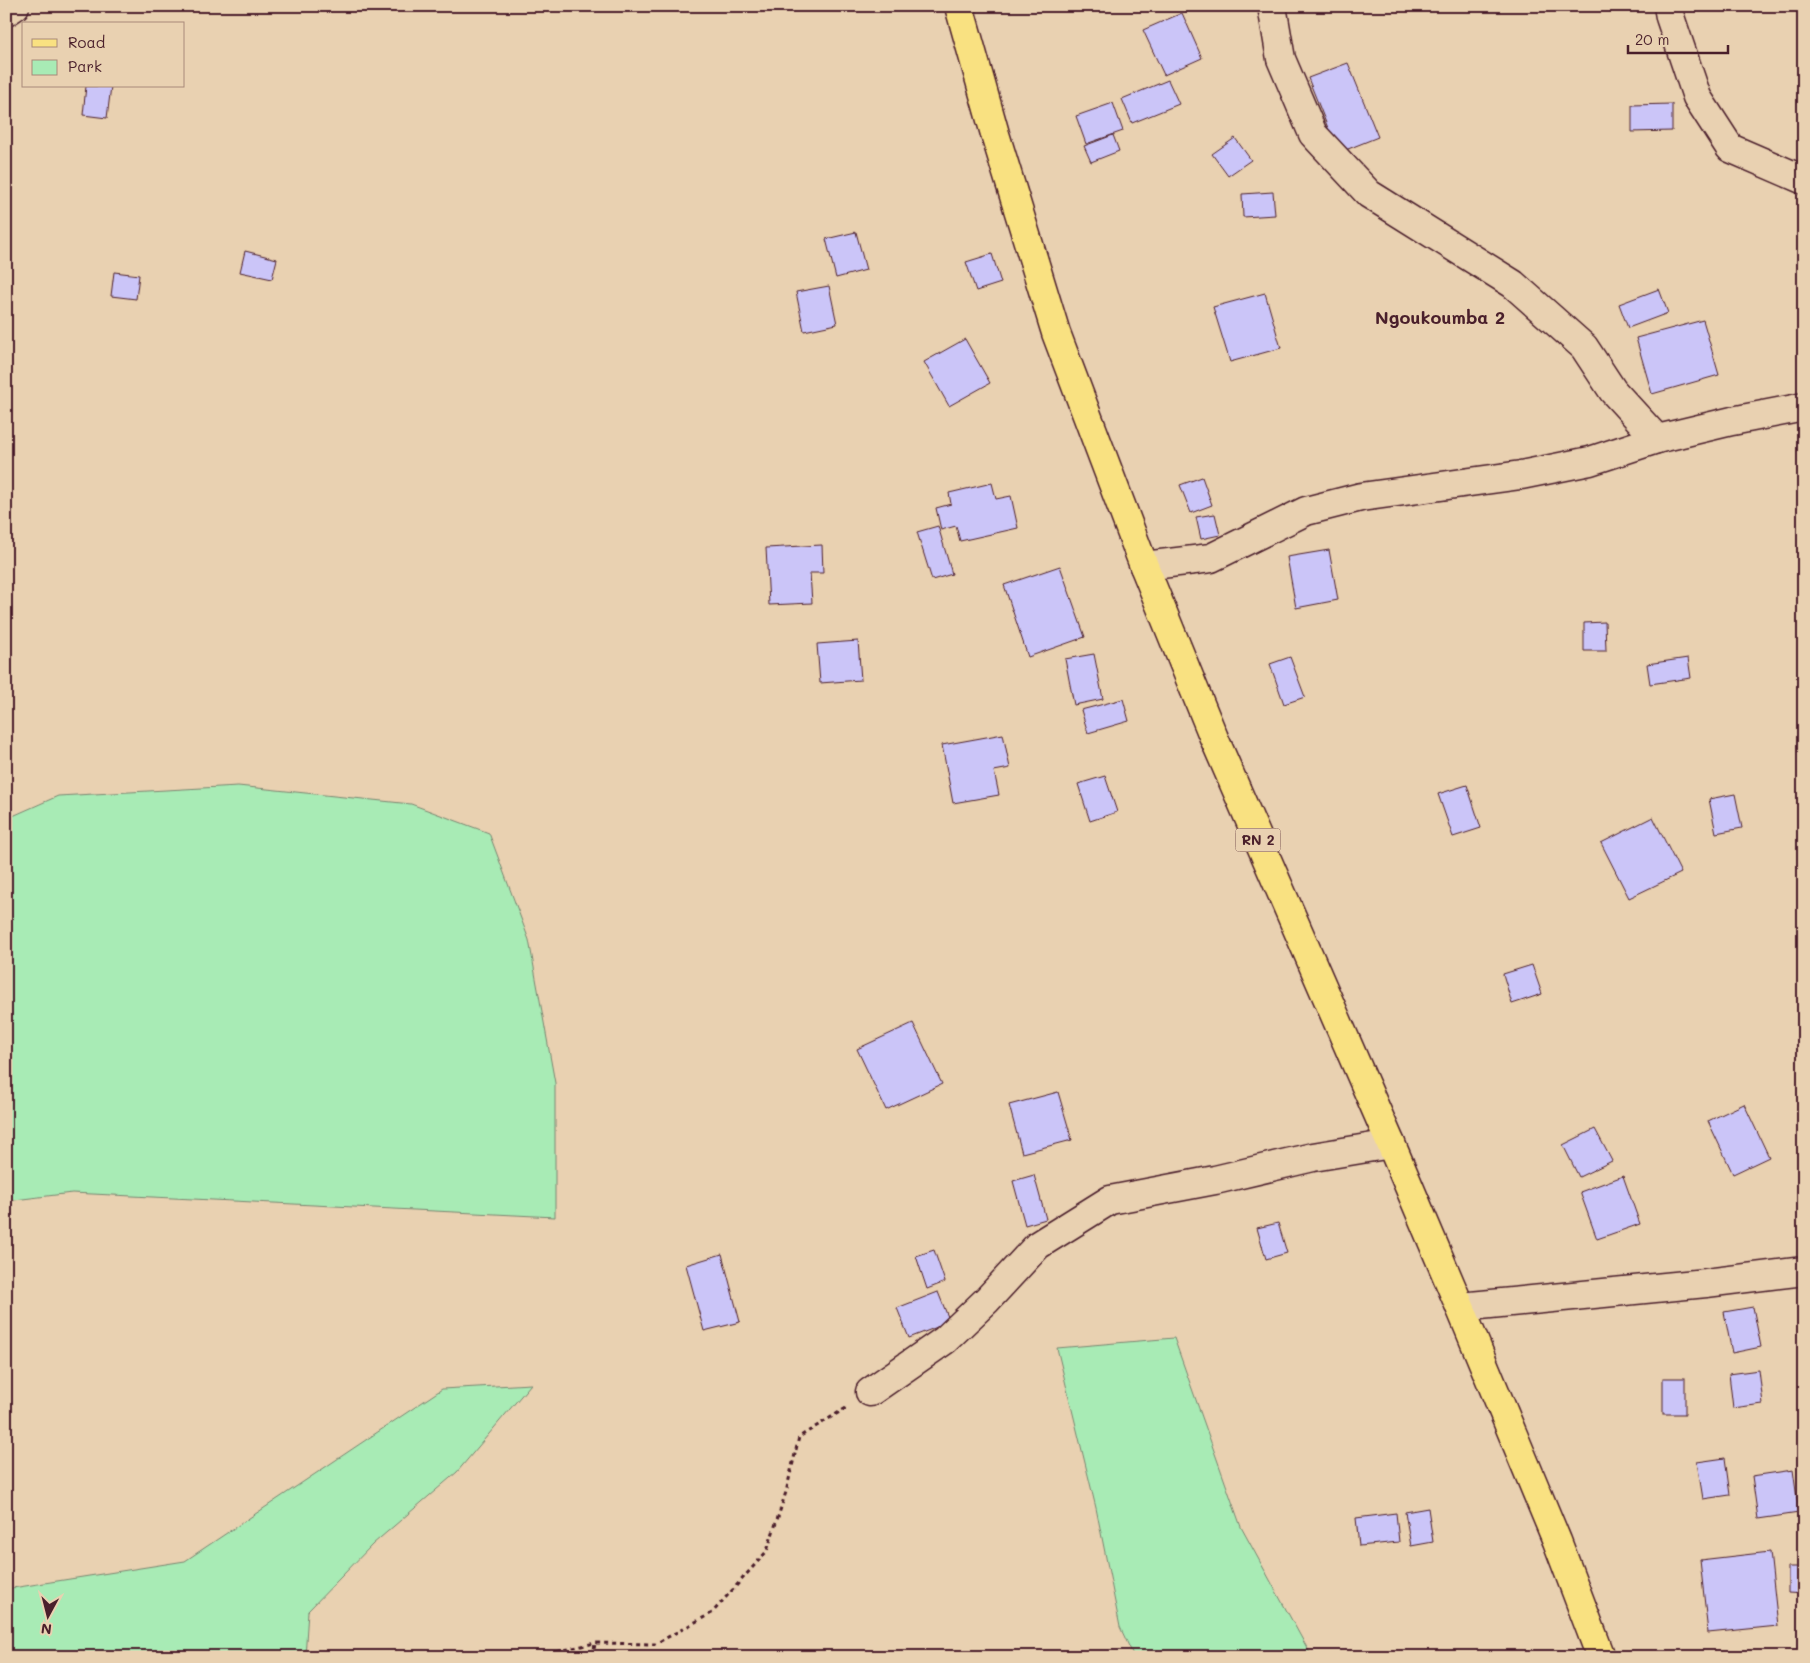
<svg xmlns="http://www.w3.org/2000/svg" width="1810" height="1663" font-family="Mali,sans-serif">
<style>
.green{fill:#a8ebb5;stroke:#798570}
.building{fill:#cbc5f8;stroke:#4a1f2b}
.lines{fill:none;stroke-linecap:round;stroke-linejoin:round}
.minor-casing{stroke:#4a1f2b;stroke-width:31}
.major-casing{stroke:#4a1f2b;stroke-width:31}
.path{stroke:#4a1f2b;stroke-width:3;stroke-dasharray:4 4;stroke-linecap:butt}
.minor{stroke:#e9d1b1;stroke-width:28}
.major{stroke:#f9e181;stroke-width:28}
.labels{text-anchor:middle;stroke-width:4;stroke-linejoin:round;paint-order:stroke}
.shield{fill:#e9d1b1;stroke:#7a5453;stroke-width:1}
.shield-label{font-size:14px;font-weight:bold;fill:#4a1f2b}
.quarter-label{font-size:18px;font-weight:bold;fill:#4a1f2b;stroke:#e9d1b1}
</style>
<rect width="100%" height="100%" fill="#e9d1b1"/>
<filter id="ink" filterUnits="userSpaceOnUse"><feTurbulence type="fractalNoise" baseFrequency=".02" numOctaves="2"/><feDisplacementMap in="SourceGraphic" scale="10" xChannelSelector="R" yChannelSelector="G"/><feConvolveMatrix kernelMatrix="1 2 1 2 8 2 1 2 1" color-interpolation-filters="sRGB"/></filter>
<g filter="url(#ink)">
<!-- green -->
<g class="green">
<path d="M238 786 411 804 489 833 529 940 555 1083V1217L72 1193 6 1201V819L58 796Z"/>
<path d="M1174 1338 1241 1527 1312 1657H1134L1120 1627 1096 1508 1057 1348Z"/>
<path d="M531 1384 457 1472 373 1544 308 1611 305 1657H6V1589L185 1561 442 1389Z"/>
</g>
<!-- building -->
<g class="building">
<path d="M760 6H807V9L760 12Z"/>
<path d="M1182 13 1202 58 1164 75 1143 30Z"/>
<path d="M1348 63 1378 137 1338 153 1308 78Z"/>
<path d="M1168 80 1179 104 1132 123 1122 99Z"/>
<path d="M86 86H111L107 118 83 115Z"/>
<path d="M1113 103 1123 131 1086 144 1076 116Z"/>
<path d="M1672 104V131L1632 132V105Z"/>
<path d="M1113 135 1119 151 1091 162 1084 146Z"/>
<path d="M1235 138 1251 160 1228 176 1212 154Z"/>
<path d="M1273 192 1275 215 1243 217 1242 194Z"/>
<path d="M856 232 866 270 836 278 826 239Z"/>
<path d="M245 251 277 259 272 279 240 272Z"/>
<path d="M992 254 1001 283 976 291 966 262Z"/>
<path d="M114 272 139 275 136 299 111 296Z"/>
<path d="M829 286 837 324 804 331 796 292Z"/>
<path d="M1659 289 1668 313 1628 328 1619 304Z"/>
<path d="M1265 293 1281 348 1230 362 1213 307Z"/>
<path d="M1703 320 1719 375 1652 394 1636 338Z"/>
<path d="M965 339 990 383 949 406 924 362Z"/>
<path d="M1202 477 1212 505 1191 513 1180 485Z"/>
<path d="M992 483 996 499 1011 496 1018 528 960 541 956 526 941 530 936 508 951 504 949 493Z"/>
<path d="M1215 514 1220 535 1201 539 1196 517Z"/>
<path d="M938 526 952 574 932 580 917 532Z"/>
<path d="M822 545 823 573H810L812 603 769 605 766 548Z"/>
<path d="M1329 550 1338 600 1296 608 1287 557Z"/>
<path d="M1060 566 1085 637 1028 657 1004 585Z"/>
<path d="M1605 622 1606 651H1584V623Z"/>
<path d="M858 641 861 680 820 683 817 644Z"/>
<path d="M1094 654 1103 699 1074 705 1065 659Z"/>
<path d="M1290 657 1305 697 1284 704 1270 664Z"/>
<path d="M1688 658 1691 678 1650 684 1647 664Z"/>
<path d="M1123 699 1129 721 1088 733 1081 710Z"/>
<path d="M1003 734 1010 768 994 771 999 795 953 803 942 745Z"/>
<path d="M1105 776 1117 812 1090 821 1078 784Z"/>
<path d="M1467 785 1481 828 1453 837 1438 794Z"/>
<path d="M1735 794 1742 828 1716 833 1709 799Z"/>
<path d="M1653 817 1681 873 1629 898 1601 843Z"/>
<path d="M1532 965 1542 994 1512 1004 1503 974Z"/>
<path d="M913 1023 942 1084 886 1110 857 1049Z"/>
<path d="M1058 1092 1072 1140 1022 1153 1009 1105Z"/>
<path d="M1744 1104 1769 1157 1733 1174 1708 1121Z"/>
<path d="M1595 1129 1612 1161 1579 1177 1563 1145Z"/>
<path d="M1034 1175 1046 1219 1025 1225 1013 1181Z"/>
<path d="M1623 1176 1640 1224 1597 1239 1580 1192Z"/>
<path d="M1278 1223 1287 1253 1266 1259 1257 1228Z"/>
<path d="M934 1250 945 1282 927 1289 916 1256Z"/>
<path d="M722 1254 740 1322 704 1331 686 1265Z"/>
<path d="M938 1292 950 1322 909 1338 897 1308Z"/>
<path d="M1753 1307 1761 1347 1732 1353 1724 1312Z"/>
<path d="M1759 1370 1763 1404 1733 1408 1729 1374Z"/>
<rect x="1663" y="1378" width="22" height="36"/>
<path d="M1725 1458 1730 1495 1703 1499 1697 1462Z"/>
<path d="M1793 1470 1799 1513 1758 1519 1752 1476Z"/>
<path d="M1428 1508 1433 1542 1411 1546 1405 1512Z"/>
<path d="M1396 1513 1399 1542 1359 1546 1356 1518Z"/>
<path d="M1770 1552 1778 1626 1708 1633 1700 1560Z"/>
<path d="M1788 1567H1804V1594L1788 1593Z"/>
<path d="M1500 1652 1501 1657H1473Z"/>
</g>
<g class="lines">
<!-- minor casing -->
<g class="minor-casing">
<g id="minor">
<path d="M1272 6 1281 59 1313 134 1369 194 1513 284 1584 347 1613 391 1657 439"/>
<path d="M1668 6 1670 17 1697 97 1730 148 1804 180"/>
<path d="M6 12 15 6"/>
<path d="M1144 566 1211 558 1306 511 1361 497 1521 475 1590 461 1657 439 1732 421 1804 407"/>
<path d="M1460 1307 1706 1283 1804 1271"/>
<path d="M870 1392 945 1340 987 1300 1038 1245 1110 1200 1215 1180 1313 1157 1391 1144"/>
</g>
</g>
<!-- major casing -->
<g class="major-casing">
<path id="major" d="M959 6 995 134 1056 333 1144 566 1214 738 1391 1144 1460 1307 1557 1541 1601 1657"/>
</g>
<!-- path -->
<g class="path">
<path d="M542 1657 564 1650 595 1643 655 1644 712 1613 767 1551 786 1492 799 1437 846 1408"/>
<path d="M593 1657 595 1643"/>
</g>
<!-- minor -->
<use href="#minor" class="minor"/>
<!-- major -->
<use href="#major" class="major"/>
</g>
</g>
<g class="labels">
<!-- shield labels -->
<rect class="shield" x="1235.5" y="828.5" width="45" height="23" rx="4"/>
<g class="shield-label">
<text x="1258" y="845">RN 2</text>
</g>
<!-- quarter labels -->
<g class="quarter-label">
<text x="1440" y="324">Ngoukoumba 2</text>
</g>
</g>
<!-- margin -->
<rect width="1810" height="1663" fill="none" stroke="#e9d1b1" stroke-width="25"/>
<rect x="12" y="12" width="1785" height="1638" fill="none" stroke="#4a1f2b" stroke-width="2" filter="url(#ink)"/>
<!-- legend -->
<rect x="22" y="22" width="162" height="65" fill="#e9d1b1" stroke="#a98a7b"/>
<rect x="32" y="39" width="25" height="8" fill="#f9e181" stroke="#a98a7b"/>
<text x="68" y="48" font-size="15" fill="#4a1f2b">Road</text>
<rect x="32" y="60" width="25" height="15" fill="#a8ebb5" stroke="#a98a7b"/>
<text x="68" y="72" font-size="15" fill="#4a1f2b">Park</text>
<!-- north arrow -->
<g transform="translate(48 1616) rotate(187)" stroke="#e9d1b1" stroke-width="4" paint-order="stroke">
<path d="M0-4L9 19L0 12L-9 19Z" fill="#4a1f2b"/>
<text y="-8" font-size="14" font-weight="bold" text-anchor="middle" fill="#4a1f2b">N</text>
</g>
<!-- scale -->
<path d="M1628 45v8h100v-8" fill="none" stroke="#4a1f2b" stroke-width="2.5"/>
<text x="1635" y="45" font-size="15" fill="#4a1f2b" stroke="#e9d1b1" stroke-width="4" paint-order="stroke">20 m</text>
</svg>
